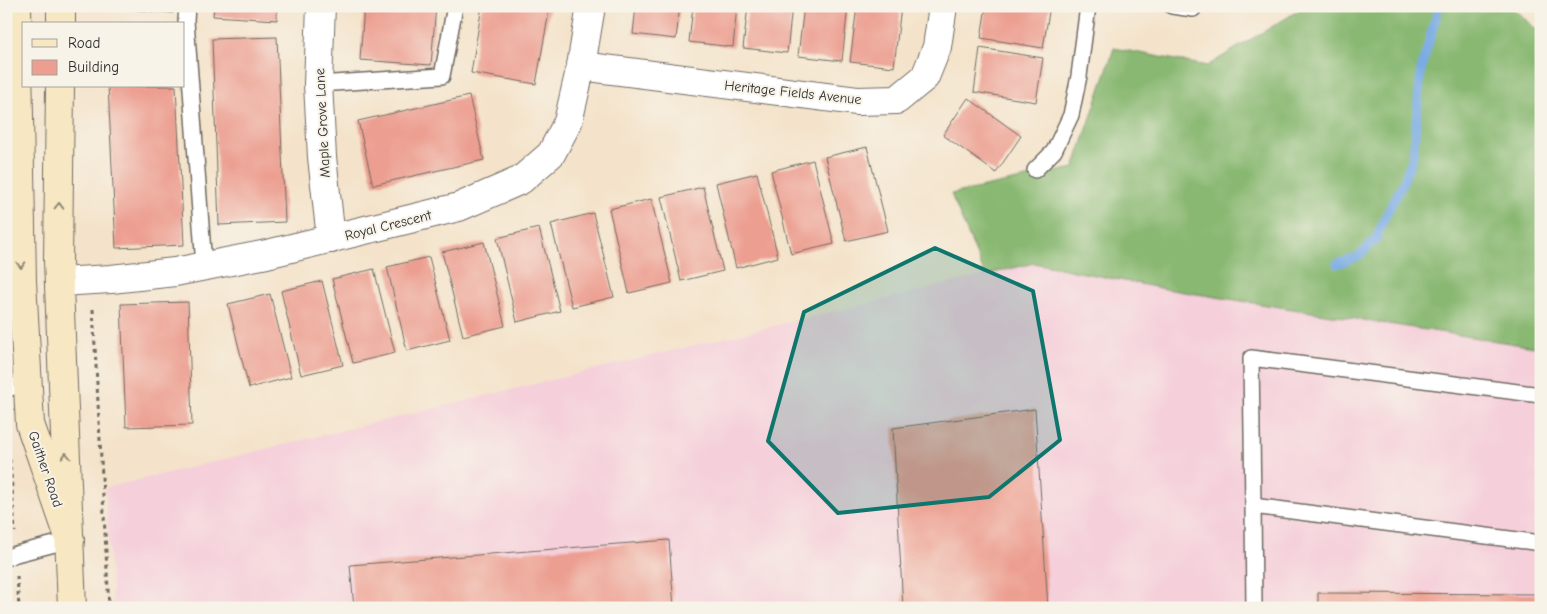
<svg xmlns="http://www.w3.org/2000/svg" width="1547" height="614" font-family="'Comic Neue',sans-serif">
<style>
.built{fill:#f5cfda}
.forest{fill:#88b871;stroke:#5a724e}
.lines{fill:none;stroke-linecap:round;stroke-linejoin:round}
.stream{stroke:#79abe4;stroke-width:9}
.building{fill:#ec9e90}
.service-casing{stroke:#716b63;stroke-width:18}
.minor-casing{stroke:#716b63;stroke-width:30}
.secondary-casing{stroke:#716b63;stroke-width:30}
.path{stroke:#716b63;stroke-width:3;stroke-dasharray:4 4;stroke-linecap:butt}
.service{stroke:#fff;stroke-width:15}
.minor{stroke:#fff;stroke-width:28}
.secondary{stroke:#f7e8c3;stroke-width:28}
.oneway{stroke:#918a77}
.marked{fill:#0f766e;fill-opacity:0.2;stroke:#0f766e;stroke-width:4;stroke-linejoin:round}
.labels{text-anchor:middle;stroke-width:4;stroke-linejoin:round;paint-order:stroke}
.street-label{font-size:14px;fill:#2b2b2b;stroke:#f7f3e8}
</style>
<rect width="100%" height="100%" fill="#f7f3e8"/>
<filter id="ink" filterUnits="userSpaceOnUse"><feTurbulence type="fractalNoise" baseFrequency=".02" numOctaves="2"/><feDisplacementMap in="SourceGraphic" scale="10" xChannelSelector="R" yChannelSelector="G"/><feConvolveMatrix kernelMatrix="1 2 1 2 8 2 1 2 1" color-interpolation-filters="sRGB"/></filter>
<filter id="wash" filterUnits="userSpaceOnUse"><feTurbulence type="fractalNoise" baseFrequency=".0096" numOctaves="4" result="noise"/><feDisplacementMap in="SourceGraphic" scale="20" xChannelSelector="R" yChannelSelector="G"/><feGaussianBlur stdDeviation="1.12" result="paint"/><feColorMatrix in="noise" values="0 0 0 0 0 0 0 0 0 0 0 0 0 0 0 0 0 1.4 0 .05"/><feComposite in="paint" operator="in"/></filter>
<g filter="url(#wash)">
<rect width="100%" height="100%" fill="#f4e3ca"/>
<!-- built -->
<path class="built" d="M1034 263 1165 289 1541 348V608H113L105 488Z"/>
<!-- forest -->
<path class="forest" d="M1306 6H1510L1541 33V348L1165 289 1034 263 985 275 951 194 1074 168 1114 48 1207 66Z"/>
<g class="lines">
<!-- stream -->
<path class="stream" d="M1337 264 1359 256 1376 239 1384 219 1403 183 1413 156 1421 70 1439 6"/>
</g>
<g id="blocks">
<!-- building -->
<g class="building">
<path d="M114 6H173V13L114 8Z"/>
<path d="M214 6H277V20L213 16Z"/>
<path d="M364 6H436L431 65 360 60Z"/>
<path d="M482 6H550L536 84 471 73Z"/>
<path d="M636 6H680L676 39 633 34Z"/>
<path d="M693 6H737L733 47 689 42Z"/>
<path d="M748 6H792L787 53 743 48Z"/>
<path d="M804 6H848L842 61 798 56Z"/>
<path d="M857 6H901L894 67 850 62Z"/>
<path d="M986 6H1050L1043 48 981 38Z"/>
<path d="M277 37 285 222 219 225 212 39Z"/>
<path d="M980 48 1043 58 1036 102 974 92Z"/>
<path d="M108 86H176L184 245 116 248Z"/>
<path d="M469 96 484 160 373 185 358 121Z"/>
<path d="M968 98 1021 136 996 173 943 135Z"/>
<path d="M867 147 888 231 846 241 825 157Z"/>
<path d="M813 160 834 244 791 254 771 171Z"/>
<path d="M757 173 778 257 736 268 716 183Z"/>
<path d="M703 187 723 271 681 281 661 197Z"/>
<path d="M651 199 672 283 629 293 609 209Z"/>
<path d="M593 213 614 297 572 307 551 224Z"/>
<path d="M539 228 560 311 517 322 497 238Z"/>
<path d="M484 242 505 326 463 336 442 252Z"/>
<path d="M429 257 450 340 407 351 387 267Z"/>
<path d="M374 269 395 353 353 363 332 279Z"/>
<path d="M322 281 343 365 301 375 281 291Z"/>
<path d="M270 294 291 377 249 388 228 304Z"/>
<path d="M188 302 192 425 126 427 121 304Z"/>
<path d="M1035 409 1048 608H903L893 428Z"/>
<path d="M669 540 674 608H354L350 565Z"/>
<path d="M1318 593 1541 594V608H1318Z"/>
</g>
</g>
</g>
<g filter="url(#ink)">
<use href="#blocks" fill-opacity="0" stroke="#716b63" stroke-width="1"/>
<g class="lines">
<!-- service casing -->
<g class="service-casing">
<g id="service">
<path d="M187 6 186 21 204 266"/>
<path d="M1172 6 1193 9V6"/>
<path d="M318 84 442 76 455 6"/>
<path d="M1035 170 1054 151 1071 115 1079 76 1088 6"/>
<path d="M6 390 27 380"/>
<path d="M1253 506 1251 358 1541 395"/>
<path d="M6 558 16 554 70 540"/>
<path d="M1254 608 1253 506 1541 543"/>
</g>
</g>
<!-- minor casing -->
<g class="minor-casing">
<g id="minor">
<path d="M321 6 318 84 322 157 331 239"/>
<path d="M581 66 857 101 897 100 925 77 937 47 943 6"/>
<path d="M59 282 111 279 175 272 267 254 459 207 521 180 551 154 568 122 581 66 591 6"/>
</g>
</g>
<!-- secondary casing -->
<g class="secondary-casing">
<g id="secondary">
<path d="M17 6 22 281 30 424 70 540"/>
<path d="M61 24V6"/>
<path d="M60 86 58 261 72 608"/>
</g>
</g>
<!-- path -->
<g class="path">
<path d="M93 309 109 608"/>
<path d="M10 459 15 532"/>
<path d="M17 576 19 608"/>
</g>
<!-- service -->
<use href="#service" class="service"/>
<!-- minor -->
<use href="#minor" class="minor"/>
<!-- secondary -->
<use href="#secondary" class="secondary"/>
</g>
<!-- one-way arrows -->
<defs><path id="oneway-chevron" d="M-2-3.5L2.5 0L-2 3.5" fill="none" stroke-width="1.6" stroke-linecap="round" stroke-linejoin="round" transform="scale(1.25)"/></defs>
<g class="oneway">
<use href="#oneway-chevron" transform="translate(59 206) rotate(-89)"/>
<use href="#oneway-chevron" transform="translate(21 265) rotate(89)"/>
<use href="#oneway-chevron" transform="translate(66 456) rotate(-92)"/>
</g>
</g>
<!-- marked area -->
<path class="marked" d="M935 248 1033 291 1060 440 989 497 838 513 768 441 804 312Z"/>
<g class="labels">
<!-- street labels -->
<g class="street-label">
<text transform="translate(793 92) rotate(6)" y="5">Heritage Fields Avenue</text>
<text transform="translate(322 123) rotate(-93)" y="5">Maple Grove Lane</text>
<text transform="translate(388 225) rotate(-14)" y="5">Royal Crescent</text>
<text transform="translate(46 469) rotate(71)" y="5">Gaither Road</text>
</g>
</g>
<!-- margin -->
<rect width="1547" height="614" fill="none" stroke="#f7f3e8" stroke-width="25"/>
<!-- legend -->
<rect x="22" y="22" width="162" height="65" fill="#f7f3e8" stroke="#a5a39c"/>
<rect x="32" y="39" width="25" height="8" fill="#f7e8c3" stroke="#a5a39c"/>
<text x="68" y="48" font-size="15" fill="#2b2b2b">Road</text>
<rect x="32" y="60" width="25" height="15" fill="#ec9e90" stroke="#a5a39c"/>
<text x="68" y="72" font-size="15" fill="#2b2b2b">Building</text>
</svg>
